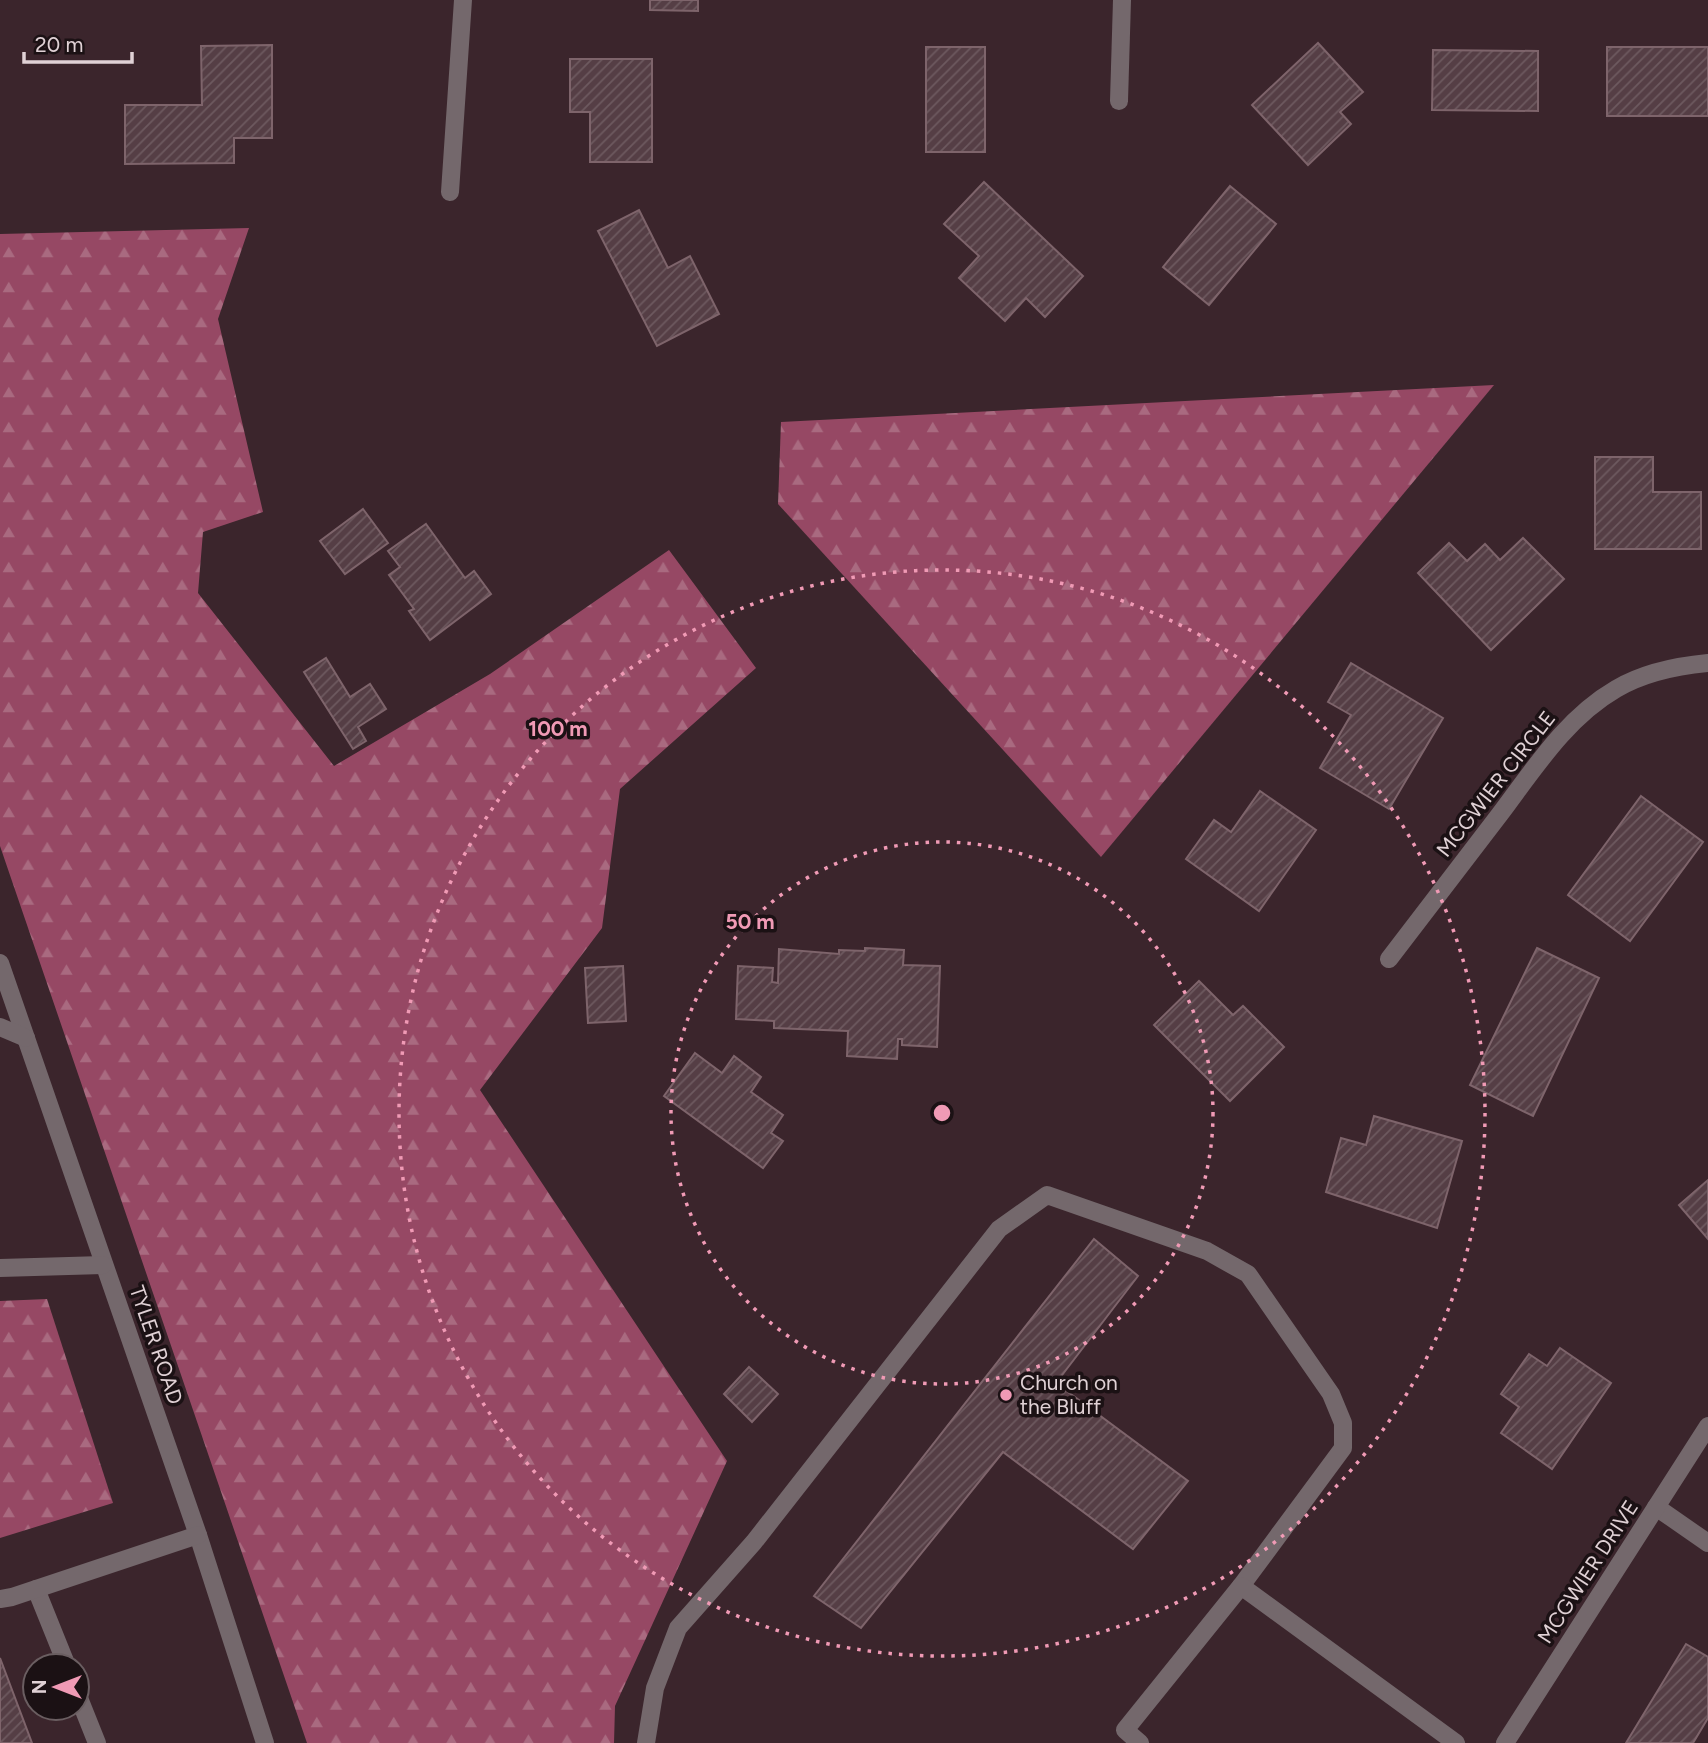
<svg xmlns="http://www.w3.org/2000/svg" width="1708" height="1743" font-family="Figtree,sans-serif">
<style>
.forest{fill:url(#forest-firs)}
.building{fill:url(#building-hatch);stroke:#7e646b;stroke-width:2}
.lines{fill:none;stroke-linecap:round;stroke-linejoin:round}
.minor{stroke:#74686c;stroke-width:18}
.ring{fill:none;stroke:#f09ab5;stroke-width:3.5;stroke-dasharray:3.5 7}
.poi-dot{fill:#f09ab5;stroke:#1b1114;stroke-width:2.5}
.labels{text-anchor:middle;stroke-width:7;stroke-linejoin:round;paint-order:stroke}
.street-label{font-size:21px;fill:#e0d1d5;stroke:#1b1114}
.poi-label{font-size:21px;fill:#e0d1d5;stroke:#1b1114;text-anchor:start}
.centre{fill:#f09ab5;stroke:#1b1114;stroke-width:3.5}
.ring-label{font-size:21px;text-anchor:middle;font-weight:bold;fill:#f09ab5;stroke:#1b1114;stroke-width:7;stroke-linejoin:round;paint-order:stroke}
</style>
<defs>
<pattern id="forest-firs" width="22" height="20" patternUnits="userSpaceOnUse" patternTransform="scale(1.75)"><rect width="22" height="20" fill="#964864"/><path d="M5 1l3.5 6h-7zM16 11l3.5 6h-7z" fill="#a96a80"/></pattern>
<pattern id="building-hatch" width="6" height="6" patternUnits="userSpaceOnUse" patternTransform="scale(1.75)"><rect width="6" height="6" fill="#553e45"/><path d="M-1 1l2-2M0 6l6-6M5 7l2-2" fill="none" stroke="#6d595f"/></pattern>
</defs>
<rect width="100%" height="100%" fill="#3b252c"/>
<!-- forest -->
<g class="forest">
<path d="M249 228 218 319 263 512 203 532 198 593 334 766 490 674 669 550 756 668 620 789 602 928 480 1090 727 1461 615 1706 614 1743H307L0 846V234Z"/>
<path d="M1494 385 1101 857 778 504 781 422Z"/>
<path d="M47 1299 113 1503 0 1538V1301Z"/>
</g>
<!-- building -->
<g class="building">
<path d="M650 0H698V11L650 10Z"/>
<path d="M1318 43 1363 92 1340 112 1351 124 1308 165 1252 105Z"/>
<path d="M272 45V138H234V163L125 164V105H202L201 46Z"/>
<rect x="926" y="47" width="59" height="105"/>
<rect x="1607" y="47" width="101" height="69"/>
<path d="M1433 50 1538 51V111L1432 110Z"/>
<path d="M570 59H652V162H590V112H570Z"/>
<path d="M984 182 1083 276 1045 317 1026 298 1005 321 959 278 979 256 944 224Z"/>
<path d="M1230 186 1276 224 1209 305 1163 267Z"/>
<path d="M639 210 668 268 690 256 719 314 657 346 598 231Z"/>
<path d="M1595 457H1653V492H1701V549H1595Z"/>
<path d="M363 509 388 543 345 574 320 541Z"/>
<path d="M426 524 465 578 474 571 491 594 430 640 409 611 414 609 389 575 400 567 388 551Z"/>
<path d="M1523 538 1564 579 1491 650 1418 573 1449 543 1467 561 1485 544 1500 560Z"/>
<path d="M326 658 350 697 370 684 386 709 358 727 366 741 353 749 304 672Z"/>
<path d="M1351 663 1443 718 1389 809 1320 768 1351 715 1328 702Z"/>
<path d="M1260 791 1316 830 1259 911 1186 859 1214 820 1231 832Z"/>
<path d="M1641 796 1703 842 1630 941 1568 895Z"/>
<path d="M865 948 904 950 903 965 940 966 937 1047 902 1045V1039H898L897 1059 847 1056 848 1031 774 1028V1021L736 1019 738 966 773 968 772 982 778 983 779 949 839 954V950L865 951Z"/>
<path d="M1537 948 1599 978 1533 1116 1470 1085Z"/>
<path d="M623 966 626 1021 588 1023 585 968Z"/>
<path d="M1199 981 1233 1015 1243 1006 1284 1047 1230 1101 1154 1025Z"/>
<path d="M695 1053 722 1073 734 1056 761 1077 751 1092 783 1115 771 1133 783 1141 763 1168 664 1096Z"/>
<path d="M1374 1116 1462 1141 1437 1228 1326 1192 1341 1138 1366 1145Z"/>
<path d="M1708 1180V1239L1679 1205Z"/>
<path d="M1094 1239 1138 1276 1056 1383 1188 1481 1133 1549 1003 1452 861 1628 814 1596Z"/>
<path d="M1560 1348 1611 1383 1552 1469 1501 1433 1519 1407 1501 1394 1529 1354 1547 1366Z"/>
<path d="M749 1367 778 1394 752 1422 724 1394Z"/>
<path d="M1686 1644 1708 1657V1718L1693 1743H1626Z"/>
<path d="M0 1658 32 1743H0Z"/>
</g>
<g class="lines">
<!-- minor -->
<g class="minor">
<path d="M1119 101 1122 0"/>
<path d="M450 192 463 0"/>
<path d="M1389 959C1426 911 1463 863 1500 814 1534 769 1566 718 1616 689 1643 673 1676 666 1708 663"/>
<path d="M0 963 198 1535 265 1743"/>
<path d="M0 1027 26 1038"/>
<path d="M0 1268 103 1265"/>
<path d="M1656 1507 1708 1543"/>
<path d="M36 1589 67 1666"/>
<path d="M0 1599 12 1597 198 1535"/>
<path d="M77 1693 97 1743"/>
<path d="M646 1743 655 1688 678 1628 754 1542 999 1229 1047 1195 1207 1251 1248 1274 1331 1394 1343 1423V1448L1241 1586"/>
<path d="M1140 1743 1125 1730 1241 1586 1456 1743"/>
<path d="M1505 1743 1708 1426"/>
</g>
</g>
<!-- distance rings -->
<g class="ring">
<circle cx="942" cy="1113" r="271"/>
<circle cx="942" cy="1113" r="543"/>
</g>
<!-- markers -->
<circle class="poi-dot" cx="1006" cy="1395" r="7"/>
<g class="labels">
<!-- street labels -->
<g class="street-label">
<text transform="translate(1496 784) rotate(-52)" y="7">MCGWIER CIRCLE</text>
<text transform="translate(156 1345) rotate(71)" y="7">TYLER ROAD</text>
<text transform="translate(1588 1572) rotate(-57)" y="7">MCGWIER DRIVE</text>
</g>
<!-- poi labels -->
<g class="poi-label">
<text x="1020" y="1390">Church on<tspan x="1020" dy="24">the Bluff</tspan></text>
</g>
</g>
<circle cx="942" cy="1113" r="10" class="centre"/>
<g class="ring-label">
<text x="558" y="736">100 m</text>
<text x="750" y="929">50 m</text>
</g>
<!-- north arrow -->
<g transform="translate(56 1687) rotate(270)"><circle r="33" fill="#1b1114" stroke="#6a5e61" stroke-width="2"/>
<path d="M0-5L12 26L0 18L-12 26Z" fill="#f09ab5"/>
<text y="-10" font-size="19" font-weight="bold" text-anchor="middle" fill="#e0d1d5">N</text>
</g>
<!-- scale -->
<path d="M24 52v10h108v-10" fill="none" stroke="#e0d1d5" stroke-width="3.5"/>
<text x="35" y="52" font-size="21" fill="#e0d1d5" stroke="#1b1114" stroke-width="5" paint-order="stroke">20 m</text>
</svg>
